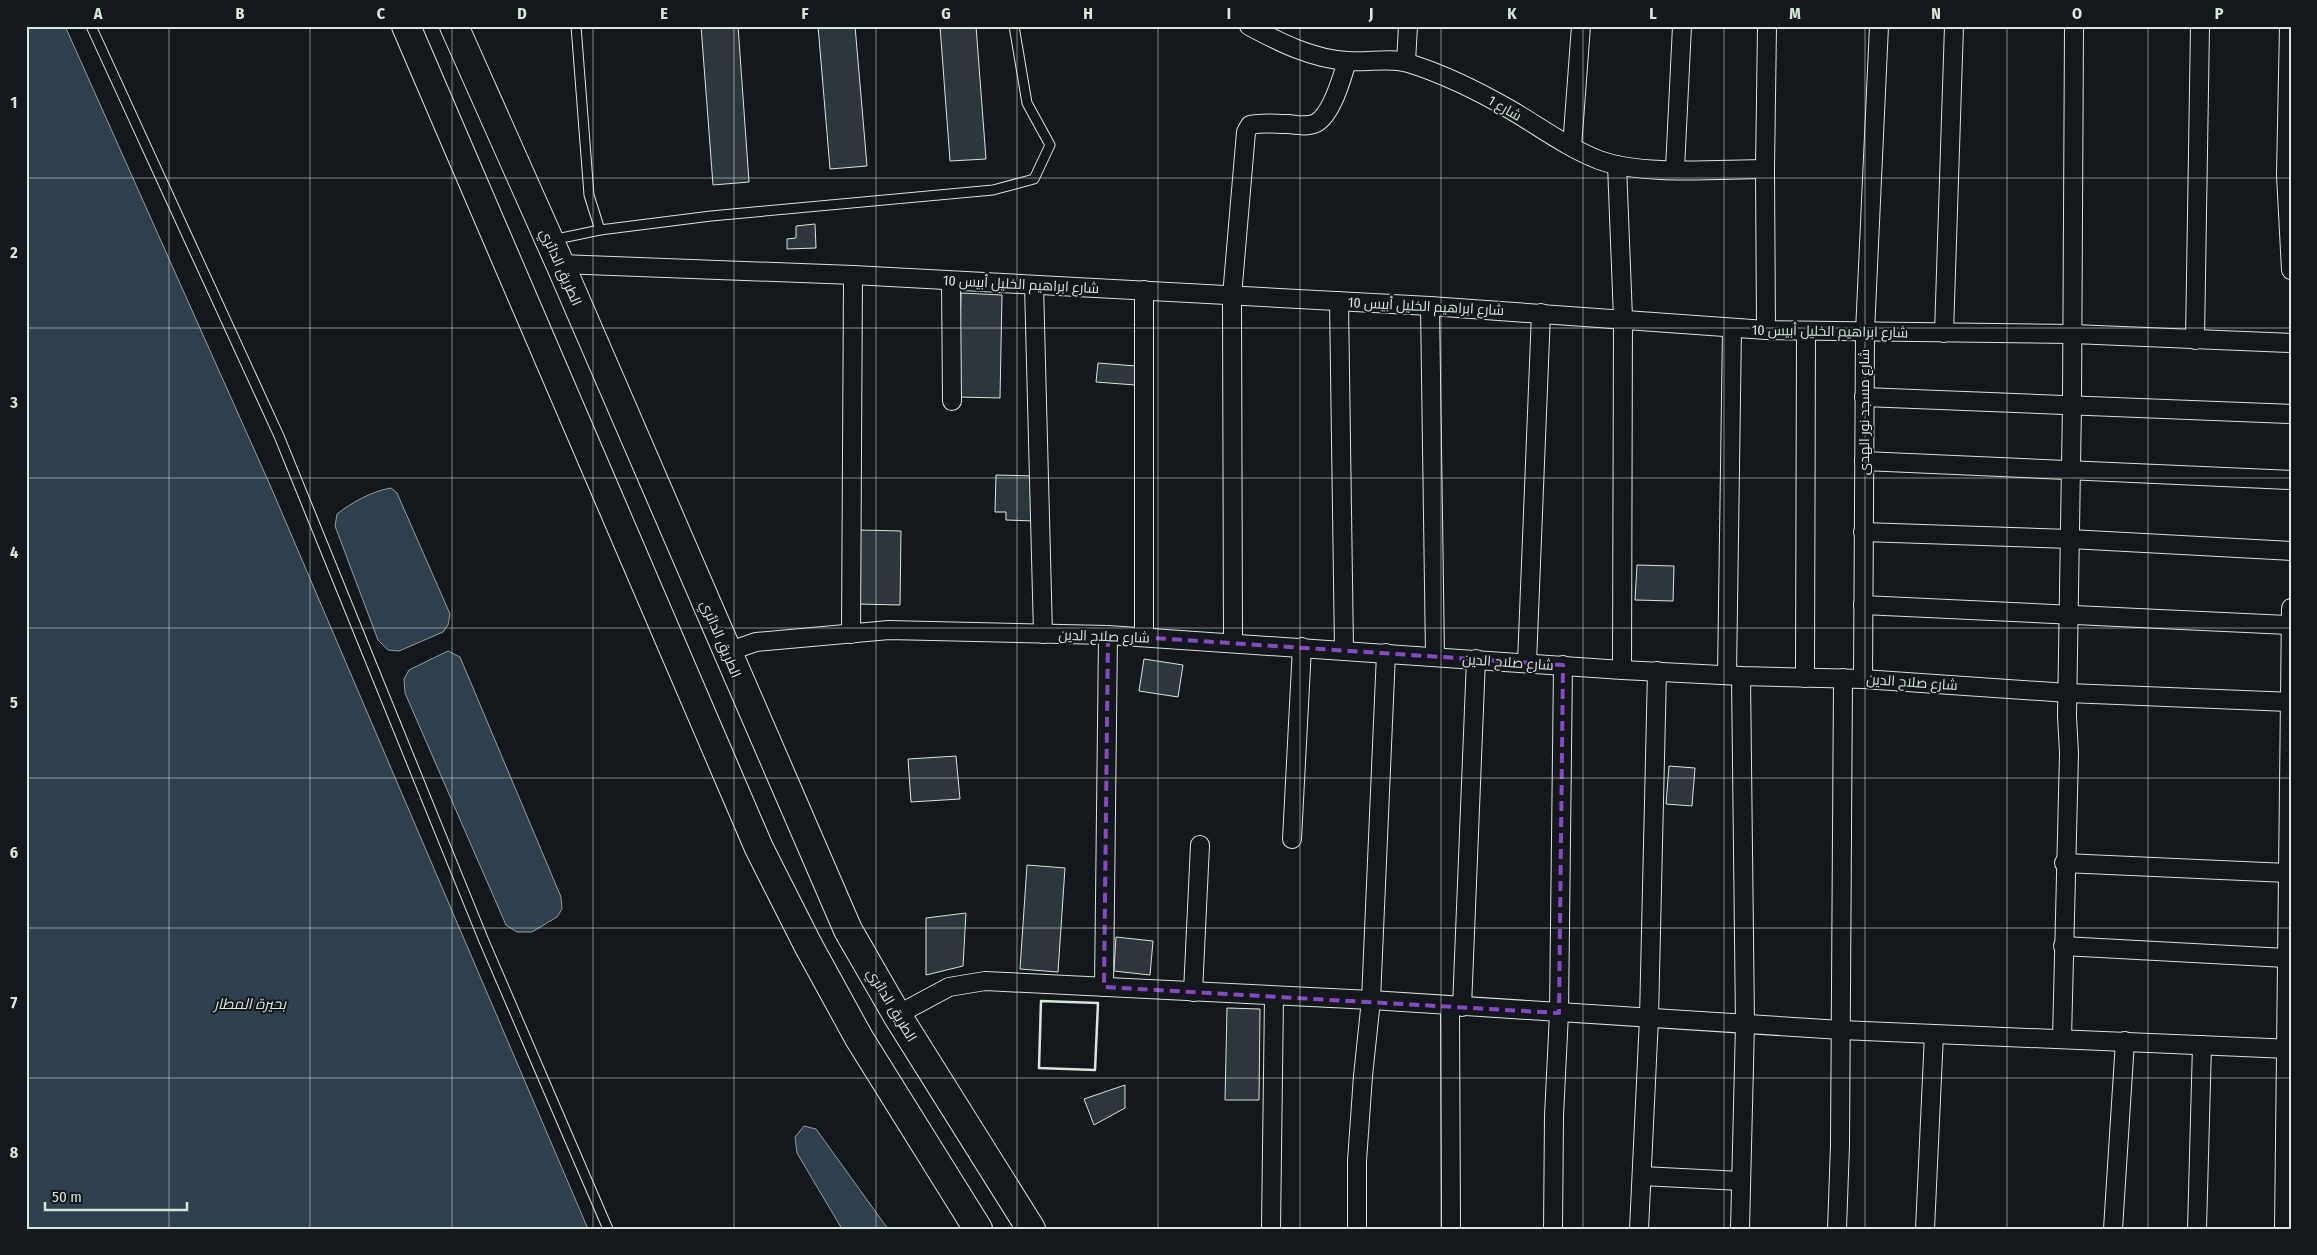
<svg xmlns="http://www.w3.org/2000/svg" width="2317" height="1255" font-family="'Fira Sans Condensed',Cairo,sans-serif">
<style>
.water{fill:#2f3f4d;stroke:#939e99}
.building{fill:#2c363c;stroke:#d8e6dc}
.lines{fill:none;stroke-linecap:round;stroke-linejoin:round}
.lane-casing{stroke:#d8e6dc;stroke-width:11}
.street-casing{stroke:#d8e6dc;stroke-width:20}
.primary-casing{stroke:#d8e6dc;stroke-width:30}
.lane{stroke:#14181c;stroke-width:9}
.street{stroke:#14181c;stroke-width:18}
.primary{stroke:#14181c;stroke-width:28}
.wall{stroke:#d8e6dc;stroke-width:2.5}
.marked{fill:none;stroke:#8948c3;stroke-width:4;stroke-dasharray:10 6;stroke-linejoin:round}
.grid{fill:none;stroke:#d8e6dc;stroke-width:1;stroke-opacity:0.55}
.labels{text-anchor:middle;stroke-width:4;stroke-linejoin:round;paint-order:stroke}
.street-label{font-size:14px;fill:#d8e6dc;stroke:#14181c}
.water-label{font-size:15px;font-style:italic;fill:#d8e6dc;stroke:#14181c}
.neatline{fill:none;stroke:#d8e6dc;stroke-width:2}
.grid-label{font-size:16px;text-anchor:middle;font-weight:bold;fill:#d8e6dc}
</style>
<rect width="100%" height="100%" fill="#14181c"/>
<!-- water -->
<g class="water">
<path d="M26 26H65L270 485 588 1229H26Z"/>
<path d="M391 488 397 493 450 614 448 625 443 632 399 651 388 650 378 640 335 526 337 514C351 503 372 491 391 488Z"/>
<path d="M448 651 460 657 561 897 562 909 557 917 532 932H517L506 925 405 693 404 679 409 670Z"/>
<path d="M804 1126 816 1129 888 1229H842L797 1153 795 1137Z"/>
</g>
<!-- building -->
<g class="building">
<path d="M701 26H738L749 182 713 185Z"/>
<path d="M818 26H855L867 166 830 169Z"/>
<path d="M940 26H976L986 159 950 161Z"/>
<path d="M815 224 816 248 787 249V239L796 238V226Z"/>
<path d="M961 293 1002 295 1000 398 959 397Z"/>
<path d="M1098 363 1136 366 1135 385 1096 382Z"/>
<path d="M996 475 1036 476 1034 521 1006 520V512H995Z"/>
<path d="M860 530 901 531 900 605 858 604Z"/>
<path d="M1637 565 1674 566 1673 601 1635 600Z"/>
<path d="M1144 659 1183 665 1178 697 1139 691Z"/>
<path d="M956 756 960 799 911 802 908 759Z"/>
<path d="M1669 766 1695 768 1692 806 1666 804Z"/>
<path d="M1027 865 1065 868 1058 972 1020 969Z"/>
<path d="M966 913 963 966 926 975V918Z"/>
<path d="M1116 937 1153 941 1150 975 1114 971Z"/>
<path d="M1227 1008 1260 1009 1259 1100H1225Z"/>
<path d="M1125 1085V1108L1094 1125 1084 1099Z"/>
</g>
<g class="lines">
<!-- lane casing -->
<g class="lane-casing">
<g id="lane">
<path d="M91 26 279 436 484 941 608 1229"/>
<path d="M576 26 589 195 600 230"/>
<path d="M552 240 600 230 711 216 993 190 1034 179 1050 145 1027 103 1014 26"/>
</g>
</g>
<!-- street casing -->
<g class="street-casing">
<g id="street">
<path d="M1249 26C1279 42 1312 59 1348 61 1367 63 1390 57 1408 63 1444 74 1478 91 1511 110 1540 127 1568 148 1599 160 1642 176 1718 169 1765 169"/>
<path d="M2289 26 2286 175 2291 270"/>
<path d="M1406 62 1408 26"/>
<path d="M1572 147 1581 26"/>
<path d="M1617 165 1623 318 1622 670"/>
<path d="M1675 169 1682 26"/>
<path d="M560 264 853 275 1430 306 1766 330 2073 334 2291 343"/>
<path d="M951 281 952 401"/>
<path d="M1034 285 1043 634"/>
<path d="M1144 290V637"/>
<path d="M1339 301 1344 650"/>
<path d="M1430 306 1435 656"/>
<path d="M1766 330 1765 169 1767 26"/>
<path d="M1944 333 1954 26"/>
<path d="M2195 340 2200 26"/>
<path d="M1864 397 2291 414"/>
<path d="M1864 461 2291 480"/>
<path d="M1863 532 2070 539 2291 551"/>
<path d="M1863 605 2290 625"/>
<path d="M851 634 853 275"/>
<path d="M1233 643 1232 296 1246 132 1250 125C1263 122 1276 124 1289 124 1297 125 1308 127 1316 123 1332 114 1342 78 1347 61"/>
<path d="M727 652 756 642 889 630 1108 635 1622 670 1741 676 1863 679 2068 693 2291 702"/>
<path d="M1527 663 1541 313"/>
<path d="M1727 675 1732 328"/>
<path d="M1805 678 1806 331"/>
<path d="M1863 679 1865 332 1879 26"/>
<path d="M1292 839 1302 647"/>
<path d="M2064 863 2288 873"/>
<path d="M2063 946 2286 958"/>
<path d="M1104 987 1108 635"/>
<path d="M1193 992 1200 845"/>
<path d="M1450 1006 1451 1229"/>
<path d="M1462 1007 1476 659"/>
<path d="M897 1015 949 987 985 981 1371 1000 1841 1030 2291 1049"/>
<path d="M2062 1039 2069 753 2067 716 2072 404 2074 26"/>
<path d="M1642 1176 1741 1181"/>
<path d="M1271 1229 1274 996"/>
<path d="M1357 1229V1161L1363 1076 1371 1000 1386 653"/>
<path d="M1553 1229 1554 1116 1559 1013 1563 665"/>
<path d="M1639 1229 1649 1018 1657 671"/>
<path d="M1740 1229 1745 1024 1741 676"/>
<path d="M1837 1229 1840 1145 1843 678"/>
<path d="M1925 1229 1934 1034"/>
<path d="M2113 1229 2125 1041"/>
<path d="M2197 1229 2202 1045"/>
<path d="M2284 1229 2291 608"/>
</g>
</g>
<!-- primary casing -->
<g class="primary-casing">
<g id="primary">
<path d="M406 26 759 848 808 945 859 1038 978 1229"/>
<path d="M454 26 560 264 848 930 897 1015 1031 1229"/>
</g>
</g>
<!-- lane -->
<use href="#lane" class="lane"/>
<!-- street -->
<use href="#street" class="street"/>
<!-- primary -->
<use href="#primary" class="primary"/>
<!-- wall -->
<path class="wall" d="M1041 1001 1098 1003 1095 1070 1039 1068Z"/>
</g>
<!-- marked area -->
<path class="marked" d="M1108 635 1563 665 1559 1013 1104 987Z"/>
<!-- grid -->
<path class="grid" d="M169 26V1229M310 26V1229M452 26V1229M593 26V1229M734 26V1229M876 26V1229M1017 26V1229M1158 26V1229M1300 26V1229M1441 26V1229M1583 26V1229M1724 26V1229M1865 26V1229M2007 26V1229M2148 26V1229M26 178H2291M26 328H2291M26 478H2291M26 628H2291M26 778H2291M26 928H2291M26 1078H2291"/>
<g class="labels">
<!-- street labels -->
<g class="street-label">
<text transform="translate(1505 108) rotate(30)" y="5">شارع 1</text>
<text transform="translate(561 267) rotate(66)" y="5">الطريق الدائري</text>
<text transform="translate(1021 284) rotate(3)" y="5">شارع ابراهيم الخليل أبيس 10</text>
<text transform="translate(1426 306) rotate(3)" y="5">شارع ابراهيم الخليل أبيس 10</text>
<text transform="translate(1830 331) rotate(1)" y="5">شارع ابراهيم الخليل أبيس 10</text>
<text transform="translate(1864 412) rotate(-90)" y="5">شارع مسجد نور الهدى</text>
<text transform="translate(1104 636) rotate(2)" y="5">شارع صلاح الدين</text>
<text transform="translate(721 639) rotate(67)" y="5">الطريق الدائري</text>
<text transform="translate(1508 662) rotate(4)" y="5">شارع صلاح الدين</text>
<text transform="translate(1912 682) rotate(4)" y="5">شارع صلاح الدين</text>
<text transform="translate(892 1005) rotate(59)" y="5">الطريق الدائري</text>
</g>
<!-- water labels -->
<g class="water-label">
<text x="250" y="1009">بحيرة المطار</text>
</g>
</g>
<!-- border -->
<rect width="2317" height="1255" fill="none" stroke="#14181c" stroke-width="55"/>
<!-- scale -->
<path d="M45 1202v8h142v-8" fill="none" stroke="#d8e6dc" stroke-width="2.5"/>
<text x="52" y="1202" font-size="15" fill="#d8e6dc" stroke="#14181c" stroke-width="4" paint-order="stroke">50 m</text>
<rect x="28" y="28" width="2262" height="1200" class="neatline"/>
<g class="grid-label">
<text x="98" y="19">A</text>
<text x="240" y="19">B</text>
<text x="381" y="19">C</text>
<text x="522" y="19">D</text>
<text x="664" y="19">E</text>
<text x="805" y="19">F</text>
<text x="946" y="19">G</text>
<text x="1088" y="19">H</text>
<text x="1229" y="19">I</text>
<text x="1371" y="19">J</text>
<text x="1512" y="19">K</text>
<text x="1653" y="19">L</text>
<text x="1795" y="19">M</text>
<text x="1936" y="19">N</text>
<text x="2077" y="19">O</text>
<text x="2219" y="19">P</text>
<text x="14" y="108">1</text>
<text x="14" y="258">2</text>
<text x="14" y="408">3</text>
<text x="14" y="558">4</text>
<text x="14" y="708">5</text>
<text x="14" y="858">6</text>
<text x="14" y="1008">7</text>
<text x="14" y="1158">8</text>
</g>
</svg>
